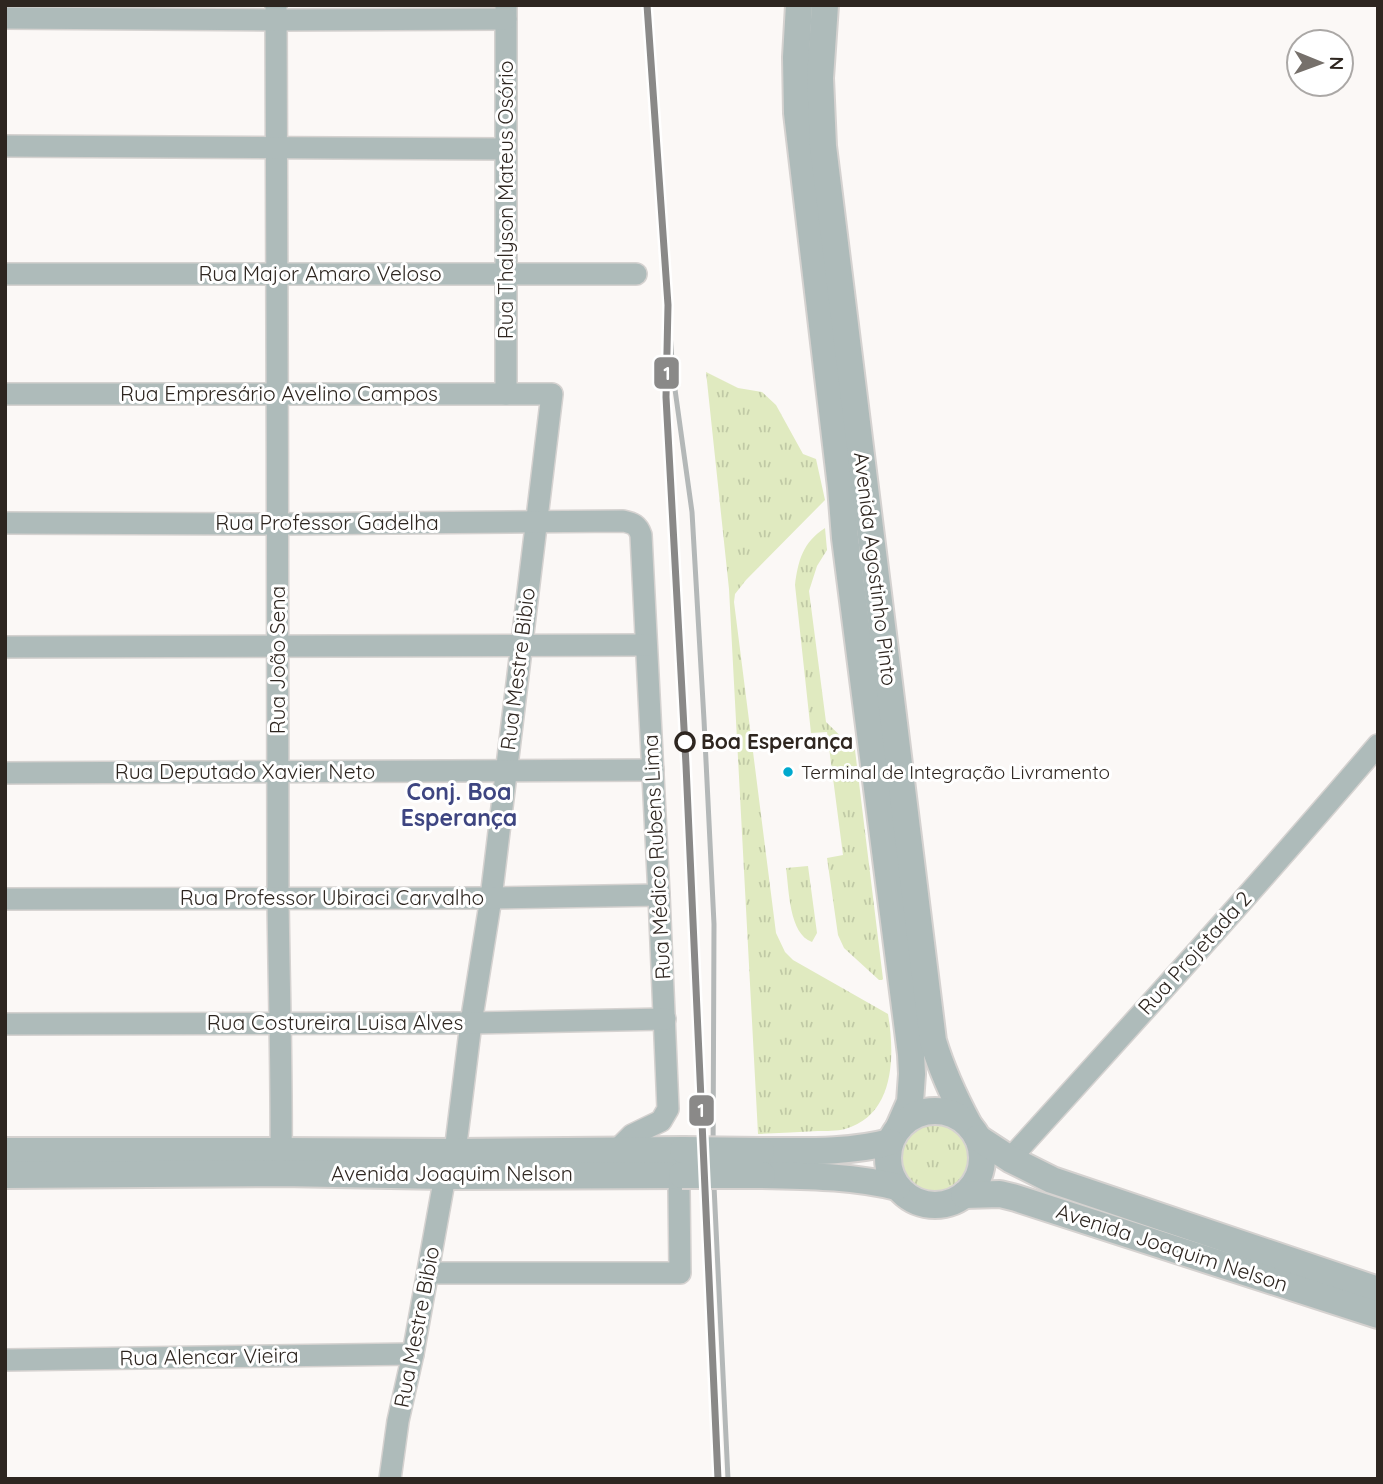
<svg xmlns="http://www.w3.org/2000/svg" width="1383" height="1484" font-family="Quicksand,sans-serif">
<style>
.grass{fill:url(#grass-tufts)}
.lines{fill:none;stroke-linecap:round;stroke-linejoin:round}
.minor-casing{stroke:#d5d2d0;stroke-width:24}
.major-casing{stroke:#d5d2d0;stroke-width:30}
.minor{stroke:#aebbba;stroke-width:21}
.major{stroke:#aebbba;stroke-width:26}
.rail{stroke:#b4b8b8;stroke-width:5}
.major-bridge-casing{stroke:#d5d2d0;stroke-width:30;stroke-linecap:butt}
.major-bridge{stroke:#aebbba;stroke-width:26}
.rail-1-casing{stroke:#fff;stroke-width:12}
.rail-1{stroke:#8a8988;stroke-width:7}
.stop-dot{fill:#fff;stroke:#2e2620;stroke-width:3.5}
.bus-dot{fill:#00a9ce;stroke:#fff;stroke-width:2.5}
.labels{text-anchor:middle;stroke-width:6;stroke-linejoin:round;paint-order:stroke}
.bus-label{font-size:19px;fill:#2e2620;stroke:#fff;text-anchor:start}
.street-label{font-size:21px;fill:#2e2620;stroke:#fff}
.stop-label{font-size:21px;font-weight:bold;fill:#2e2620;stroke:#fff;text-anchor:start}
.neighbourhood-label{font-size:23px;font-weight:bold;fill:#3e4581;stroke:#fff}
.line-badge{stroke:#fff;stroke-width:2.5}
.badge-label{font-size:19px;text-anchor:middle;font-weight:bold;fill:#fff}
</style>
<defs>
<pattern id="grass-tufts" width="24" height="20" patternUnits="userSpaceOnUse" patternTransform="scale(1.75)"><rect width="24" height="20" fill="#e0eac0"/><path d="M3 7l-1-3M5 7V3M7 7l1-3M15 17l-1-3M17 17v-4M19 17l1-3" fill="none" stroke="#c0c9a5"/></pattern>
</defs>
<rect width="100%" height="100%" fill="#fbf8f6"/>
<!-- grass -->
<g class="grass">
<path d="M706 372 738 388 762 392 776 405 803 454 816 459 825 500 746 580 735 594 734 602 776 933 785 952 793 960 888 1014C895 1056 895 1115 845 1129 837 1131 826 1131 818 1131 798 1132 778 1133 758 1134L729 589Z"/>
<path d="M825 528 827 550 817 566 809 591 826 722 855 750 883 979 882 980H879L844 948 838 935 827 858 843 855 827 732 811 733 795 585C798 561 803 542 825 528Z"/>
<path d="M808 866 817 933 812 942C789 934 789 890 786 868Z"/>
<circle cx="933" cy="1158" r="40"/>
</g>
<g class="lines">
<!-- minor casing -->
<g class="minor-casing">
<g id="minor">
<path d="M276 5C279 302 276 600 278 897 279 986 282 1076 281 1165"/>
<path d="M506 7V394"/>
<path d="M5 18 276 20 506 19"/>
<path d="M5 146 506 149"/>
<path d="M5 274H636"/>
<path d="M5 394H552L491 898 471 1023 455 1152"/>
<path d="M5 523 277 524 623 521C633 523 638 525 641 535L659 895 668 1109 661 1121 632 1135 616 1151"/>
<path d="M5 647 646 645"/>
<path d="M5 773 653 770"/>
<path d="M5 899 491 898 659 895"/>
<path d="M5 1024 471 1023 665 1019"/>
<path d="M1010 1159C1134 1022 1258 886 1378 745"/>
<path d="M428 1273H680L679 1190"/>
<path d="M5 1360 413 1354"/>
<path d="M390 1479 398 1421 413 1354 445 1176"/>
</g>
</g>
<!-- major casing -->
<g class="major-casing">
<g id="major">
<path d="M799 5 796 57 797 113 841 487 845 538 911 1054 912 1074 910 1102 899 1127"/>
<path d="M825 5 820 78 823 146 933 1041C942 1071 954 1097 969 1125"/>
<circle cx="935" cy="1158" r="47"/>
<path d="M978 1138 1010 1159 1052 1180 1378 1290"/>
<path d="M5 1151H281L455 1152 683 1150"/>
<path d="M761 1151C804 1151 848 1153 890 1142"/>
<path d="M5 1175 281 1173 445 1176 682 1175"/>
<path d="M762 1175C809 1176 851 1176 897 1187"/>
<path d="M964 1195 1000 1194 1016 1198 1378 1315"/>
</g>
</g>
<!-- minor -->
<use href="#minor" class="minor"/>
<!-- major -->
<use href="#major" class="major"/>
<!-- rail -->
<path class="rail" d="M668 305 673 375 692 512 704 720 714 924 713 1165 728 1479"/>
<!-- major-bridge casing -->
<g class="major-bridge-casing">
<g id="major-bridge">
<path d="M683 1150 761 1151"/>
<path d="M682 1175H762"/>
</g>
</g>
<!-- major-bridge -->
<use href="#major-bridge" class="major-bridge"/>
<!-- rail-1 casing -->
<g class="rail-1-casing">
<path id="rail-1" d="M647 5 668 305 666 397 686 765 718 1479"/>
</g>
<!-- rail-1 -->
<use href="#rail-1" class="rail-1"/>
</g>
<!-- markers -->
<circle class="stop-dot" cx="685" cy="742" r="9"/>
<circle class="bus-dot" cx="788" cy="772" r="6"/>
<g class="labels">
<!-- bus labels -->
<g class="bus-label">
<text x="801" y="779">Terminal de Integração Livramento</text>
</g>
<!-- street labels -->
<g class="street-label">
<text transform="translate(506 200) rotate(-90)" y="7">Rua Thalyson Mateus Osório</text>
<text x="320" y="281">Rua Major Amaro Veloso</text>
<text x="279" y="401">Rua Empresário Avelino Campos</text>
<text x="327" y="530">Rua Professor Gadelha</text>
<text transform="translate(875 569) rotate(83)" y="7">Avenida Agostinho Pinto</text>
<text transform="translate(278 660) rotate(-90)" y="7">Rua João Sena</text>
<text transform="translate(518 669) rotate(-83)" y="7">Rua Mestre Bibio</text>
<text x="245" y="779">Rua Deputado Xavier Neto</text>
<text transform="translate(657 857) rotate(-93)" y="7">Rua Médico Rubens Lima</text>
<text x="332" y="905">Rua Professor Ubiraci Carvalho</text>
<text transform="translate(1195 953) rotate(-48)" y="7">Rua Projetada 2</text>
<text x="335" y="1030">Rua Costureira Luisa Alves</text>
<text x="452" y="1181">Avenida Joaquim Nelson</text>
<text transform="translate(1172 1248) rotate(18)" y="7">Avenida Joaquim Nelson</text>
<text transform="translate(417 1327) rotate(-79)" y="7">Rua Mestre Bibio</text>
<text transform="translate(209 1357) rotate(-1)" y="7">Rua Alencar Vieira</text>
</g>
<!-- stop labels -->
<g class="stop-label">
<text x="701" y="749">Boa Esperança</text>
</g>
<!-- neighbourhood labels -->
<g class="neighbourhood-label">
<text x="459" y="800">Conj. Boa<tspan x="459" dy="26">Esperança</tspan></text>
</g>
</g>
<g class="line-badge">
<rect x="653" y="356" width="27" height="34" rx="7" fill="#8a8988"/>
<rect x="688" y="1094" width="27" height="33" rx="7" fill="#8a8988"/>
</g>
<g class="badge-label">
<text x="667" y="380">1</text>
<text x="701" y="1117">1</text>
</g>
<!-- border -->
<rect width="1383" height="1484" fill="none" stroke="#2e2620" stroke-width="14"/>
<!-- north arrow -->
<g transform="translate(1320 63) rotate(91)"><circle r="33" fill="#ffffff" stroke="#aba8a6" stroke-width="2"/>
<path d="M0-5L12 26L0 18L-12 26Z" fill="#76706b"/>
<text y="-10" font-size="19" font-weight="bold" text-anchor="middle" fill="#2e2620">N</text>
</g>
</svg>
